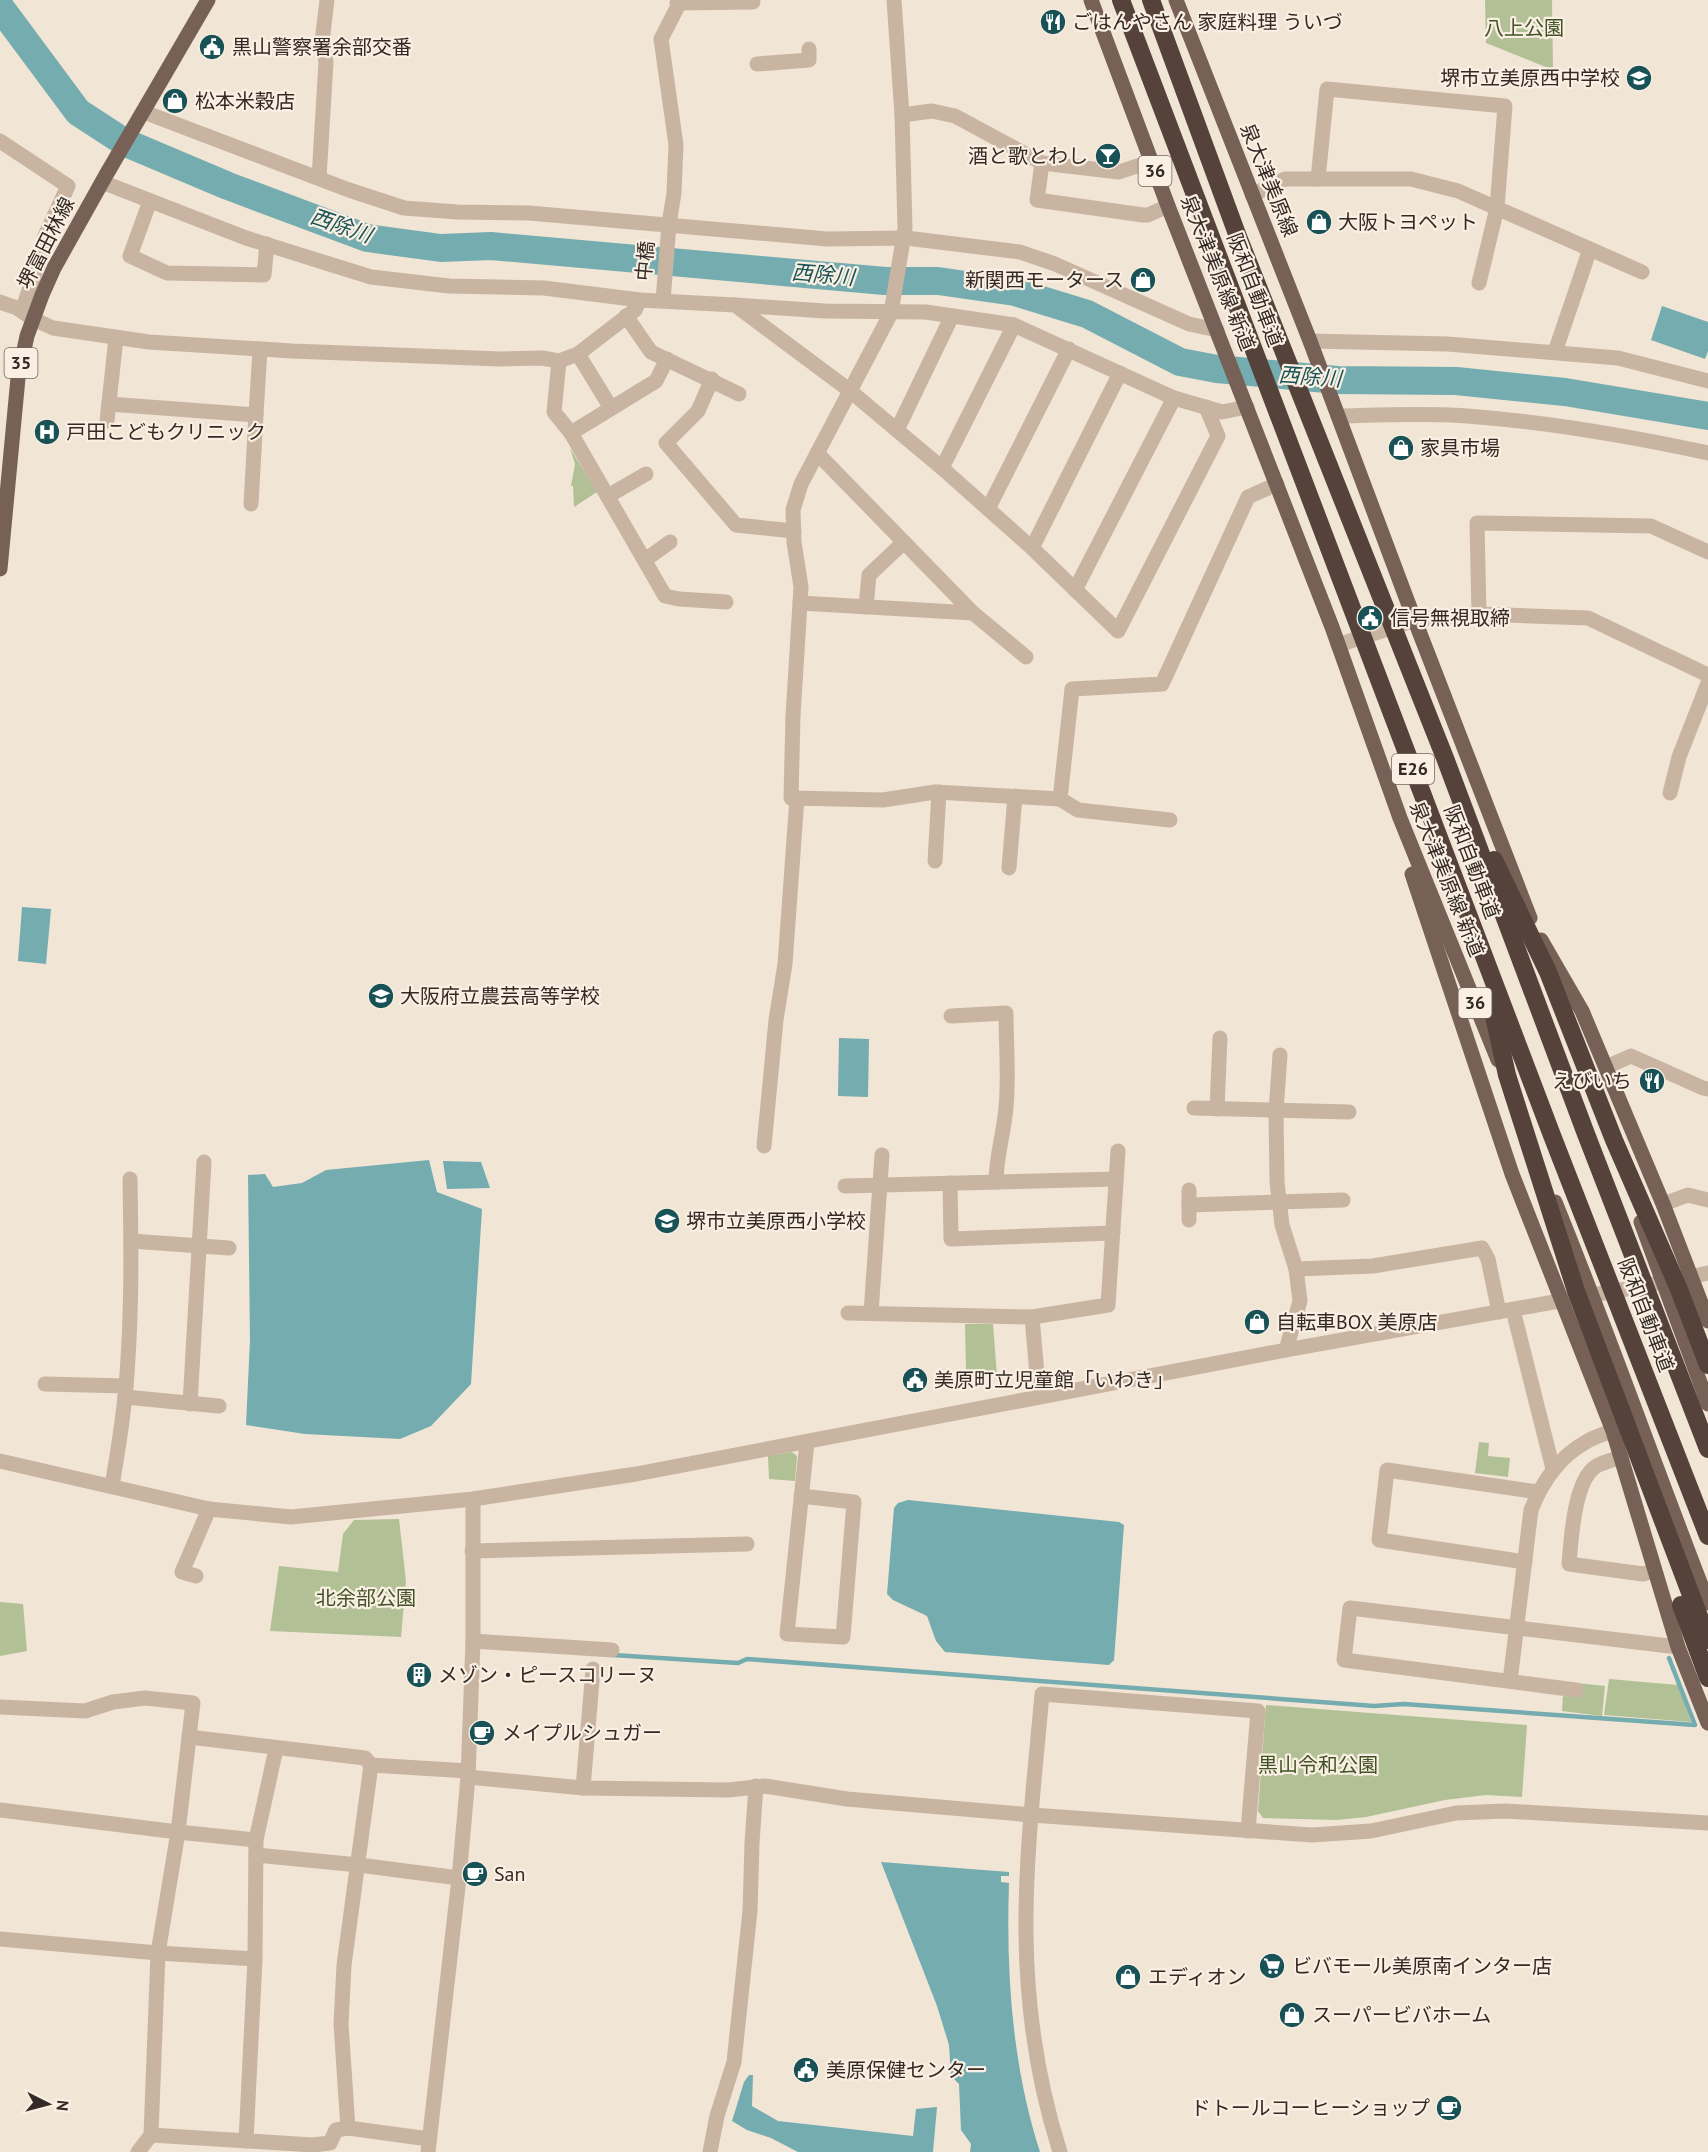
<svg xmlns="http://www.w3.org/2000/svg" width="1708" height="2152" font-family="'PT Sans','Noto Sans JP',sans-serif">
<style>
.green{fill:#b2c096}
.water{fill:#74acaf}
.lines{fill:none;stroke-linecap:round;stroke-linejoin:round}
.stream{stroke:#74acaf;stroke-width:4.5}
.river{stroke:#74acaf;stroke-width:28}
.minor{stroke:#c9b4a2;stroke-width:15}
.major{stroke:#776055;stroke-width:15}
.highway{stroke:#55433b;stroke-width:18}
.labels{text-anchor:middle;stroke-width:4.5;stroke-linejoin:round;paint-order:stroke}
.shield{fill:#f9efe2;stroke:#6f655e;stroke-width:1.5}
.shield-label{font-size:18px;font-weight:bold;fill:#342a25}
.poi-label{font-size:20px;fill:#342a25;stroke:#f9efe2;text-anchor:start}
.park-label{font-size:20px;fill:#435328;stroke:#f9efe2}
.street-label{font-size:20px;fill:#342a25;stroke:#f9efe2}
.water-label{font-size:21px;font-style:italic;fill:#195256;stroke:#f9efe2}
</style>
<rect width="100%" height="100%" fill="#f1e5d6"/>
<!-- green -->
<g class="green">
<path d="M1485 0H1552L1553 70 1486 43Z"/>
<path d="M570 448 597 492 574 507 573 486H571L575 464Z"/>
<path d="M965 1324H993L997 1376 966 1372Z"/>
<path d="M1479 1442 1489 1443 1488 1456 1510 1458 1508 1477 1475 1473Z"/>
<path d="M792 1452 797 1456 795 1481 769 1479 768 1456Z"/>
<path d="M399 1519 406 1581 401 1637 270 1631 279 1566 338 1572 343 1534 354 1520Z"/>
<path d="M0 1602 23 1604 27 1651 0 1656Z"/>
<path d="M1609 1679 1678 1685 1691 1722 1604 1715Z"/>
<path d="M1577 1683 1605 1686 1602 1716 1562 1711 1563 1696 1575 1697Z"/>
<path d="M1266 1705 1527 1725 1522 1797 1486 1795 1445 1800 1366 1817 1336 1820 1263 1818 1258 1811Z"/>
</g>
<!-- water -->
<g class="water">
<path d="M1662 306 1708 322V351L1705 359 1651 340Z"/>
<path d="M22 907 51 909 46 964 18 961Z"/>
<path d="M839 1038 869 1039 868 1097 838 1096Z"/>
<path d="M429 1160 437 1192 482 1209 471 1384 431 1426 400 1439 305 1434 246 1425 250 1340 248 1175 265 1174 273 1187 302 1183 326 1170Z"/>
<path d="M443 1161 481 1162 490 1188 447 1189Z"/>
<path d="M908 1500 1119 1522 1124 1525 1114 1660 1109 1665 945 1652 936 1641 927 1616 893 1600 887 1594 894 1508 898 1503Z"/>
<path d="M881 1862 1009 1872V1876H1001V1882L1009 1883C1006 1974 1012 2065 1040 2152H970L971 2144 961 2130 959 2084 951 2076 949 2045 937 2006Z"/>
<path d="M749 2075H753L752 2106 778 2121 913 2136 916 2109 937 2107 933 2152H798L771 2138 747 2130 732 2121 744 2082Z"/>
</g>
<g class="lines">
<!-- stream -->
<path class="stream" d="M613 1655 738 1663 747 1659 1374 1706 1404 1704 1695 1725 1669 1658"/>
<!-- river -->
<path class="river" d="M0 7 78 112 124 142 228 186 367 238 441 248 491 246 885 281H938L1015 292 1087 314 1180 362 1217 369 1337 380 1456 381 1565 392 1708 416"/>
<!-- minor -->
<g class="minor">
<path d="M894 0 902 115 905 228 891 313 801 484 793 510 794 542 801 587 793 716 791 798 883 800 935 792 1060 799 1072 689 1162 684 1248 497 1277 484"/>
<path d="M677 3 753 2"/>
<path d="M757 64 809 60V49"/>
<path d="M144 112 349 190 404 208 457 212 529 213 827 239 906 238 1020 252 1055 264 1189 324 1217 330"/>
<path d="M902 115 932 111 955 116 1042 163 1119 172 1152 161"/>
<path d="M0 141 68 186 45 236 42 252 22 311"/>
<path d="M1042 163 1037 200 1143 215H1148L1168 206"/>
<path d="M319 178 326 62 322 42 327 0"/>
<path d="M1318 179 1327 89 1505 106 1497 208 1479 283"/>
<path d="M102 182 246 238 371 277 449 286 544 288 640 300 735 305 849 390 942 468 1032 548 1118 631 1218 436 1206 407"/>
<path d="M1252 195 1285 179H1411L1458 191 1642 272"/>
<path d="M150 201 130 256 167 273 264 275 267 244"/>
<path d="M663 301 669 224 674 193 676 145 661 39 681 0"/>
<path d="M0 302 17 308 33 319 53 328 149 342 292 351 500 359 542 358 559 361 578 354 635 310 640 300"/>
<path d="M735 305 825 311 926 312 1014 325 1174 398 1222 412 1247 407"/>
<path d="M626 316 651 352 739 394"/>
<path d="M1310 341 1447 344 1618 358 1708 381"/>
<path d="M1555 352 1590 249"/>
<path d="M578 354 611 408"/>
<path d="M559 361 554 412 571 433 665 596 679 599 726 602"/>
<path d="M712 379 698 411 666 443 736 525 794 531"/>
<path d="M109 404 256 415 260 349"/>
<path d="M1338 416C1381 415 1424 413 1467 416 1547 422 1629 436 1708 453"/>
<path d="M107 421 116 338"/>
<path d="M897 430 952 316"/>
<path d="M571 433 656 381 667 359"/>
<path d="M817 453 973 613 1026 657"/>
<path d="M942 468 1014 325"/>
<path d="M608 496 646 474"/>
<path d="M251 504 256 415"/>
<path d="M988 509 1069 349"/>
<path d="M1032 548 1120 373"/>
<path d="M645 560 670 542"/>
<path d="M1075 590 1174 398"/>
<path d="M800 603 973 613"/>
<path d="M866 607 869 575 904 542"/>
<path d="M1479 614 1477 523 1651 526 1708 552"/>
<path d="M1338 645 1415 620 1479 614 1588 618 1708 675"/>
<path d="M1670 793 1679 757 1708 683"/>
<path d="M1060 799 1078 810 1170 820"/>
<path d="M935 861 939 792"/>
<path d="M1009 868 1015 796"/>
<path d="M951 1016 1006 1013C1006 1044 1009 1077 1006 1107 1004 1133 996 1156 996 1182"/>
<path d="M1280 1055 1276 1111 1277 1182 1282 1225 1296 1269 1300 1301 1286 1350"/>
<path d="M1606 1067 1631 1056 1703 1088 1708 1089"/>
<path d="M1194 1108 1349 1112"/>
<path d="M1217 1109 1220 1038"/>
<path d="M764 1146 776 1020 785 964 797 798"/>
<path d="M950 1183 951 1239 1113 1233"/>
<path d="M845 1186 1116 1179"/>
<path d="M1189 1190V1220"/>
<path d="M1663 1204 1688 1195 1708 1200"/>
<path d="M1189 1205 1343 1200"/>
<path d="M131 1241 229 1248"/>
<path d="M1296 1269 1373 1266 1482 1248 1488 1259 1499 1312"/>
<path d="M1680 1279 1708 1273"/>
<path d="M1513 1310 1553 1469"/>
<path d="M848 1313 1032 1317 1108 1305 1118 1151"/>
<path d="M871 1313 882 1155"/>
<path d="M1032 1317 1039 1397"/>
<path d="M45 1384 126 1386"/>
<path d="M125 1397 219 1406"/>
<path d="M190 1404 204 1162"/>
<path d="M1621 1457C1614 1460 1602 1462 1595 1467 1574 1482 1571 1540 1569 1564L1643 1574 1653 1571"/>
<path d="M0 1461 209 1509 291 1517 473 1499 636 1474 1286 1350 1654 1284"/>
<path d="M112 1486C119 1444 126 1401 128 1358 132 1298 131 1239 130 1179"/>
<path d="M801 1496 854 1502 843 1637 787 1634 807 1442"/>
<path d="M472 1551 747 1544"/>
<path d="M1525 1562 1379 1540 1387 1470 1538 1492"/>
<path d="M196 1576 182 1572 209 1509"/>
<path d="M473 1641 612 1650"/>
<path d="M1510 1681 1531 1510C1542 1482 1559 1457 1586 1442 1594 1437 1604 1434 1613 1431"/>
<path d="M1576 1690 1344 1660 1350 1608 1678 1647"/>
<path d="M0 1707 85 1711 113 1702 145 1698 193 1703 178 1832 158 1953 151 2135 138 2152"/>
<path d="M189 1737 365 1758 371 1765 468 1771"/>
<path d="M468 1777 583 1788 728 1790 765 1786 847 1799 1032 1815 1312 1835 1371 1831 1456 1813 1506 1811 1708 1823"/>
<path d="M583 1788 593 1669"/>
<path d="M0 1810 178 1832 256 1840"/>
<path d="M256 1855 359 1865 459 1878"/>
<path d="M0 1939 158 1953 255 1959"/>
<path d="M348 2128 341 2024 344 1965 371 1765"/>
<path d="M151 2135 313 2145 330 2143 336 2130 348 2128 429 2139"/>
<path d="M246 2141 255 1959 256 1840 276 1749"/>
<path d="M428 2152 459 1878 468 1777 473 1641V1499"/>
<path d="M710 2152 717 2116 734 2062 750 1911 752 1843 756 1786"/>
<path d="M1060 2152C1038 2083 1027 2008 1026 1936 1025 1855 1035 1774 1042 1694L1258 1711 1248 1831"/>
</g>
<!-- major -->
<g class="major">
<path d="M1091 0 1168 206 1332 627 1400 818 1498 1060"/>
<path d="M1176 0 1310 341 1407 600 1530 918"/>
<path d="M0 569 18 378 27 336 42 295 54 268 106 175 208 0"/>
<path d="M1412 874 1512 1174 1613 1431 1678 1647 1708 1723"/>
<path d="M1541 940 1582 1011 1663 1204 1708 1321"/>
<path d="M1555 1202C1609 1334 1656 1470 1708 1603"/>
<path d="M1641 1222 1708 1404"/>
</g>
<!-- highway -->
<g class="highway">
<path d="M1121 0 1553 1138 1708 1536"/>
<path d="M1151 0 1237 234 1445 758 1586 1134 1708 1449"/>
<path d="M1494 860 1548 972 1614 1140 1678 1287 1708 1365"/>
<path d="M1490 998 1507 1075 1576 1291 1708 1640"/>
<path d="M1681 1605 1708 1678"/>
</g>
</g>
<!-- icons -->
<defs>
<g id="restaurant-disc" transform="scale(1.35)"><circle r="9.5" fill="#195256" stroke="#f9efe2"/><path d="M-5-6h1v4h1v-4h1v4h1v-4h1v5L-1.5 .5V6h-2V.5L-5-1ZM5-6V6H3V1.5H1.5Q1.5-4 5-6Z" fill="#fff"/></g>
<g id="civic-disc" transform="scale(1.35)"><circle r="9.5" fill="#195256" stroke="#f9efe2"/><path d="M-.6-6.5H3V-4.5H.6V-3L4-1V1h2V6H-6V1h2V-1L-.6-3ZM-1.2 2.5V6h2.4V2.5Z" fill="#fff"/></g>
<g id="school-disc" transform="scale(1.35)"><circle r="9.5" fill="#195256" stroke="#f9efe2"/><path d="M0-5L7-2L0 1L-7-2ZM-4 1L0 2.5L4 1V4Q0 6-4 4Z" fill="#fff"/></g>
<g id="shop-disc" transform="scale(1.35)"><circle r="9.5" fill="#195256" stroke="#f9efe2"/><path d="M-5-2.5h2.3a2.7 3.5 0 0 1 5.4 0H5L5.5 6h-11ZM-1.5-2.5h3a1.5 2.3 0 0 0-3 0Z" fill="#fff"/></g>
<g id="bar-disc" transform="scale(1.35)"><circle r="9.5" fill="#195256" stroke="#f9efe2"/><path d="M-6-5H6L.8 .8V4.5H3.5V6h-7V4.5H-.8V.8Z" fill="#fff"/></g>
<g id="hospital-disc" transform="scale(1.35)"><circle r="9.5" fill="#195256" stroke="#f9efe2"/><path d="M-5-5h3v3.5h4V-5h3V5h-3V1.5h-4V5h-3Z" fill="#fff"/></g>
<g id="building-disc" transform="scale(1.35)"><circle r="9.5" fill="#195256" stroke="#f9efe2"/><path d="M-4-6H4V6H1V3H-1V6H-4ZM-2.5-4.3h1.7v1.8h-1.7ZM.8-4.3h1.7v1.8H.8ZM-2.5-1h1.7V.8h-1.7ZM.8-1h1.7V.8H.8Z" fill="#fff"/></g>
<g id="cafe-disc" transform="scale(1.35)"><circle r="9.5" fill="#195256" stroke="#f9efe2"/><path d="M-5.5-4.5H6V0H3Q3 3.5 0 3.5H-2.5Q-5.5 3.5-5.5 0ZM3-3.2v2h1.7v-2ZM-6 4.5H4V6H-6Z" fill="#fff"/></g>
<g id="supermarket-disc" transform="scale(1.35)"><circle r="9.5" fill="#195256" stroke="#f9efe2"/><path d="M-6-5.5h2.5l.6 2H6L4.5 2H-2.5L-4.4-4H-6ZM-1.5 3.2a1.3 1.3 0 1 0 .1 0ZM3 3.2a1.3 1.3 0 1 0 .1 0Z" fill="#fff"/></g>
</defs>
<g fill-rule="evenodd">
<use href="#restaurant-disc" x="1053" y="22"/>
<use href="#civic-disc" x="212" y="47"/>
<use href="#school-disc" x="1639" y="78"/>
<use href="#shop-disc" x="175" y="101"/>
<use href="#bar-disc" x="1108" y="156"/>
<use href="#shop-disc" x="1319" y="222"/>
<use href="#shop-disc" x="1143" y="280"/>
<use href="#hospital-disc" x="47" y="432"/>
<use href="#shop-disc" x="1401" y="448"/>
<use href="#civic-disc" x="1370" y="618"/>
<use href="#school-disc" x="381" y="996"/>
<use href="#restaurant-disc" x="1652" y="1081"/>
<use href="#school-disc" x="667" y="1221"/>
<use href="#shop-disc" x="1257" y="1322"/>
<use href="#civic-disc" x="915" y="1380"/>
<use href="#building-disc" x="419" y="1675"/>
<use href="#cafe-disc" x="482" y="1733"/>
<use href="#cafe-disc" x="475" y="1874"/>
<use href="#supermarket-disc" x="1272" y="1966"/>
<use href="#shop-disc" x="1128" y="1977"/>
<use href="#shop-disc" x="1292" y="2015"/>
<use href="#civic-disc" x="806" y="2070"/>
<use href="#cafe-disc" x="1449" y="2108"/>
</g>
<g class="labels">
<!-- shield labels -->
<g class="shield">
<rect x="1138.5" y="156" width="33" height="30" rx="4.5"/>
<rect x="4.5" y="348" width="33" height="30" rx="4.5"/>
<rect x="1392" y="754" width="42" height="30" rx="4.5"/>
<rect x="1458.5" y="988" width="33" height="30" rx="4.5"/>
</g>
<g class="shield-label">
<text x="1155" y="177">36</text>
<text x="21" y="369">35</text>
<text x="1413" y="775">E26</text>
<text x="1475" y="1009">36</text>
</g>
<!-- poi labels -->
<g class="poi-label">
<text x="1072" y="29">ごはんやさん 家庭料理 ういづ</text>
<text x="232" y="54">黒山警察署余部交番</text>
<text x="1620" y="85" text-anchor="end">堺市立美原西中学校</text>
<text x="195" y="108">松本米穀店</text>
<text x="1088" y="163" text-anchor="end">酒と歌とわし</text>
<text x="1338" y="229">大阪トヨペット</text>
<text x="1124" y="287" text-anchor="end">新関西モータース</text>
<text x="66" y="439">戸田こどもクリニック</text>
<text x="1420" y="455">家具市場</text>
<text x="1390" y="625">信号無視取締</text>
<text x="400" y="1003">大阪府立農芸高等学校</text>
<text x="1632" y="1088" text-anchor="end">えびいち</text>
<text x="686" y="1228">堺市立美原西小学校</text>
<text x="1276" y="1329">自転車BOX 美原店</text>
<text x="934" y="1387">美原町立児童館「いわき」</text>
<text x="438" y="1682">メゾン・ピースコリーヌ</text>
<text x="502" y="1740">メイプルシュガー</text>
<text x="494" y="1881">San</text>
<text x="1292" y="1973">ビバモール美原南インター店</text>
<text x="1148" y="1984">エディオン</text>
<text x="1312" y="2022">スーパービバホーム</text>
<text x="826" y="2077">美原保健センター</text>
<text x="1430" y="2115" text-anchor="end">ドトールコーヒーショップ</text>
</g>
<!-- park labels -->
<g class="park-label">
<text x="1524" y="35">八上公園</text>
<text x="366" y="1605">北余部公園</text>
<text x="1318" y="1772">黒山令和公園</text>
</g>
<!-- street labels -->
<g class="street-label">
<text transform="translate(1269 180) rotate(68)" y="7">泉大津美原線</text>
<text transform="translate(46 243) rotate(-63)" y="7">堺富田林線</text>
<text transform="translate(645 261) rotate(-85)" y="7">中橋</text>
<text transform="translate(1218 273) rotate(68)" y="7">泉大津美原線 新道</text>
<text transform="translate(1255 290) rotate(69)" y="7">阪和自動車道</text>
<text transform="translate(1472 862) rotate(69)" y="7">阪和自動車道</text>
<text transform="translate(1447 879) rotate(68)" y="7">泉大津美原線 新道</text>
<text transform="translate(1646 1315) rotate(69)" y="7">阪和自動車道</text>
</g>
<!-- water labels -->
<g class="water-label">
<text transform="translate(341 226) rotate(19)" y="7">西除川</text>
<text transform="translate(823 275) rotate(5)" y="7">西除川</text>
<text transform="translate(1310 377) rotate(4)" y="7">西除川</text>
</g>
</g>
<!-- north arrow -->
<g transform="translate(48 2104) rotate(96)" stroke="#f9efe2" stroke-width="4.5" paint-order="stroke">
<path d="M0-4.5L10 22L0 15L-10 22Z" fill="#342a25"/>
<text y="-9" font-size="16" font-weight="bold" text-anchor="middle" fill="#342a25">N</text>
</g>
</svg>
